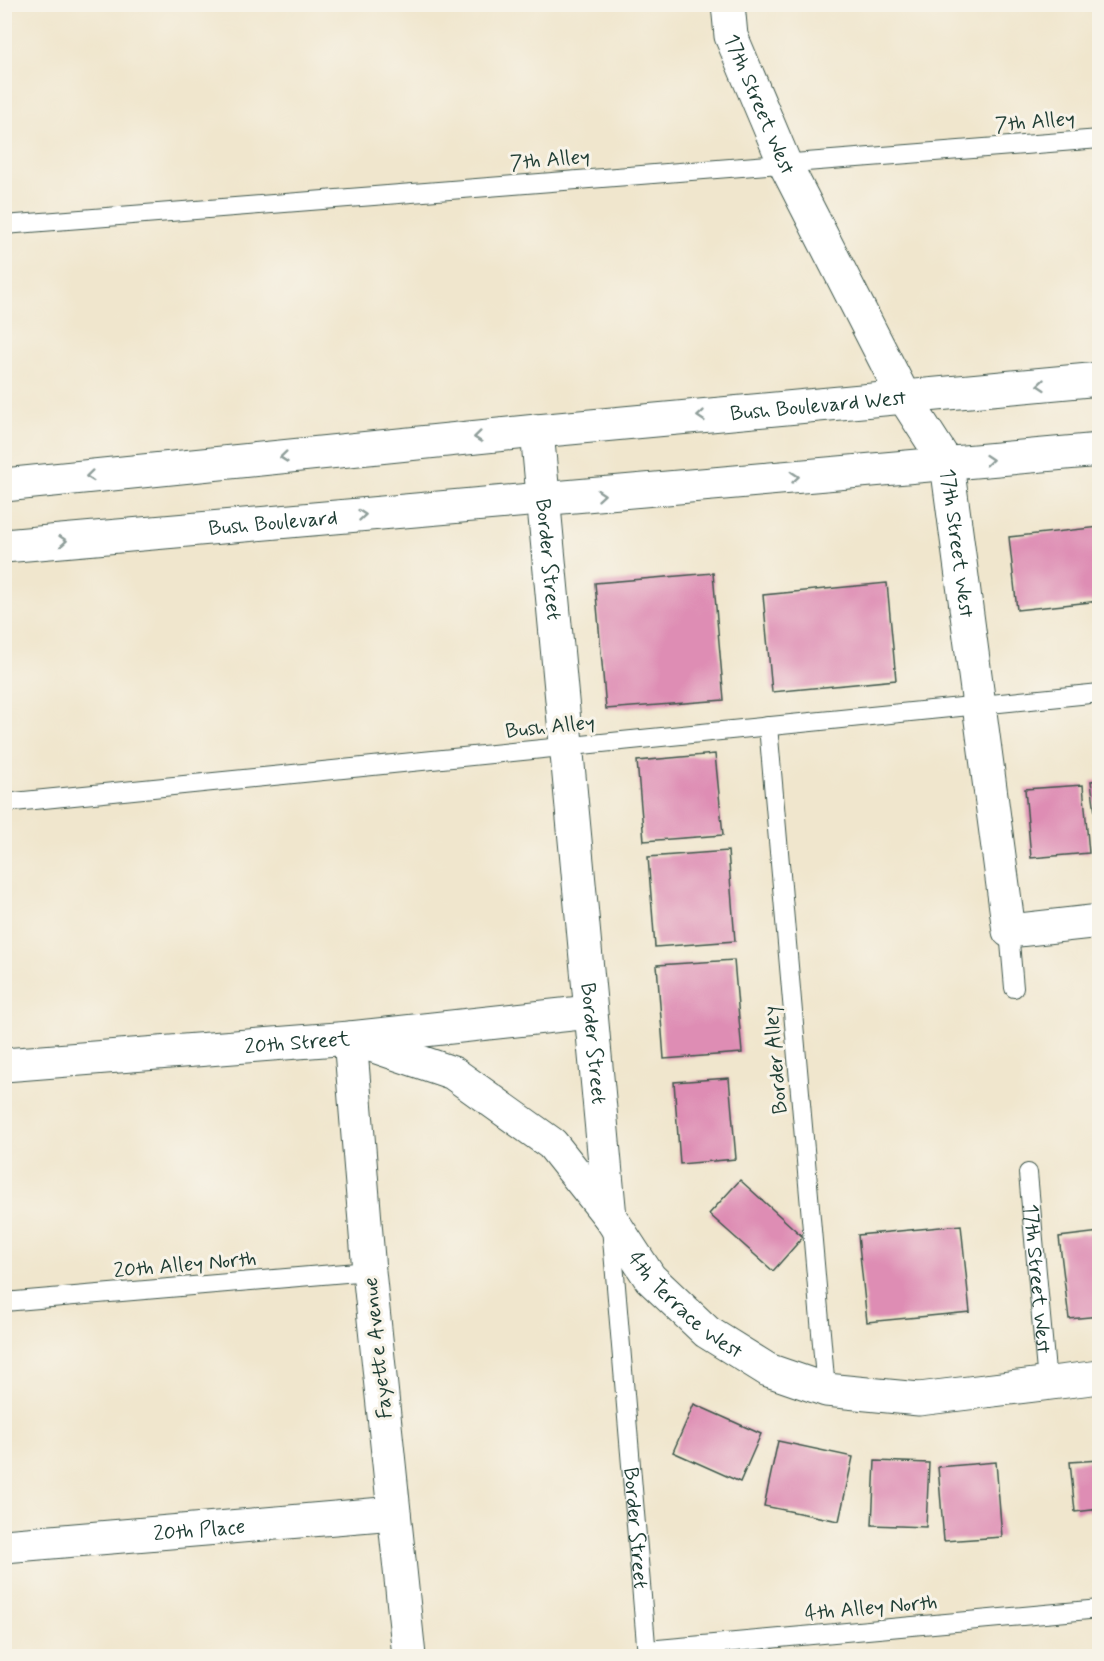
<svg xmlns="http://www.w3.org/2000/svg" width="1104" height="1661" font-family="Mynerve,sans-serif">
<style>
.building{fill:#de8db4}
.lines{fill:none;stroke-linecap:round;stroke-linejoin:round}
.service-casing{stroke:#3e564b;stroke-width:20}
.minor-casing{stroke:#3e564b;stroke-width:35}
.secondary-casing{stroke:#3e564b;stroke-width:35}
.service{stroke:#fff;stroke-width:18}
.minor{stroke:#fff;stroke-width:33}
.secondary{stroke:#fff;stroke-width:33}
.oneway{stroke:#8f9e9a}
.labels{text-anchor:middle;stroke-width:6;stroke-linejoin:round;paint-order:stroke}
.street-label{font-size:21px;fill:#1f3d34;stroke:#f7f3e8}
</style>
<rect width="100%" height="100%" fill="#f7f3e8"/>
<filter id="ink" filterUnits="userSpaceOnUse"><feTurbulence type="fractalNoise" baseFrequency=".0167" numOctaves="2"/><feDisplacementMap in="SourceGraphic" scale="12" xChannelSelector="R" yChannelSelector="G"/><feConvolveMatrix kernelMatrix="1 2 1 2 8 2 1 2 1" color-interpolation-filters="sRGB"/></filter>
<filter id="wash" filterUnits="userSpaceOnUse"><feTurbulence type="fractalNoise" baseFrequency=".008" numOctaves="4" result="noise"/><feDisplacementMap in="SourceGraphic" scale="24" xChannelSelector="R" yChannelSelector="G"/><feGaussianBlur stdDeviation="1.35" result="paint"/><feColorMatrix in="noise" values="0 0 0 0 0 0 0 0 0 0 0 0 0 0 0 0 0 1.4 0 .05"/><feComposite in="paint" operator="in"/></filter>
<g filter="url(#wash)">
<rect width="100%" height="100%" fill="#f0e6cd"/>
<g id="blocks">
<!-- building -->
<g class="building">
<path d="M1100 527V601L1017 610 1009 537Z"/>
<path d="M713 573 724 700 606 709 595 583Z"/>
<path d="M887 583 896 680 772 692 763 595Z"/>
<path d="M715 754 723 835 644 841 637 761Z"/>
<path d="M1100 780V836H1098L1091 781Z"/>
<path d="M1083 785 1089 853 1031 858 1025 789Z"/>
<path d="M728 851 735 941 655 947 648 857Z"/>
<path d="M734 960 742 1053 664 1059 657 965Z"/>
<path d="M729 1078 736 1159 680 1164 674 1082Z"/>
<path d="M740 1180 803 1237 773 1271 709 1214Z"/>
<path d="M961 1225 970 1312 867 1322 858 1235Z"/>
<path d="M1100 1232V1316L1069 1319 1059 1237Z"/>
<path d="M694 1404 761 1434 740 1482 673 1452Z"/>
<path d="M778 1441 853 1457 839 1521 764 1506Z"/>
<path d="M1100 1460V1509L1075 1512 1070 1462Z"/>
<path d="M875 1461 929 1463 926 1527 872 1525Z"/>
<path d="M996 1462 1002 1537 944 1541 938 1467Z"/>
</g>
</g>
</g>
<g filter="url(#ink)">
<use href="#blocks" fill-opacity="0" stroke="#3e564b" stroke-width="1.5"/>
<g class="lines">
<!-- service casing -->
<g class="service-casing">
<g id="service">
<path d="M4 225 1100 139"/>
<path d="M768 726 826 1390"/>
<path d="M4 803 1100 693"/>
<path d="M1009 931 1014 988"/>
<path id="s1" d="M1028 1173 1047 1383"/>
<path id="s2" d="M611 1227 647 1656"/>
<path d="M4 1302 369 1271"/>
<path d="M647 1650 1100 1609"/>
</g>
</g>
<!-- minor casing -->
<g class="minor-casing">
<g id="minor">
<path id="s3" d="M728 4 731 36 785 164 904 397 947 464 1009 931 1100 921"/>
<path id="s4" d="M537 431 610 1217"/>
<path id="s5" d="M4 1065 350 1038 590 1012"/>
<path id="s6" d="M4 1546 394 1513"/>
<path id="s7" d="M409 1656 369 1271 350 1038 453 1073 552 1144 610 1217 650 1278 707 1332 768 1370 826 1390 919 1399 1100 1377"/>
</g>
</g>
<!-- secondary casing -->
<g class="secondary-casing">
<g id="secondary">
<path id="s8" d="M4 485 537 431 1100 379"/>
<path id="s9" d="M4 546 1100 450"/>
</g>
</g>
<!-- service -->
<use href="#service" class="service"/>
<!-- minor -->
<use href="#minor" class="minor"/>
<!-- secondary -->
<use href="#secondary" class="secondary"/>
</g>
<!-- one-way arrows -->
<defs><path id="oneway-chevron" d="M-2-3.5L2.5 0L-2 3.5" fill="none" stroke-width="1.6" stroke-linecap="round" stroke-linejoin="round" transform="scale(1.5)"/></defs>
<g class="oneway">
<use href="#oneway-chevron" transform="translate(1041 385) rotate(175)"/>
<use href="#oneway-chevron" transform="translate(701 416) rotate(175)"/>
<use href="#oneway-chevron" transform="translate(478 437) rotate(174)"/>
<use href="#oneway-chevron" transform="translate(284 457) rotate(174)"/>
<use href="#oneway-chevron" transform="translate(989 460) rotate(-5)"/>
<use href="#oneway-chevron" transform="translate(90 476) rotate(174)"/>
<use href="#oneway-chevron" transform="translate(795 477) rotate(-5)"/>
<use href="#oneway-chevron" transform="translate(601 495) rotate(-5)"/>
<use href="#oneway-chevron" transform="translate(362 515) rotate(-5)"/>
<use href="#oneway-chevron" transform="translate(63 541) rotate(-5)"/>
</g>
</g>
<g class="labels">
<!-- street labels -->
<g class="street-label">
<text dy="7" stroke="none"><textPath href="#s3" startOffset="106">17th Street West</textPath></text>
<text transform="translate(1035 121) rotate(-5)" y="7">7th Alley</text>
<text transform="translate(550 159) rotate(-5)" y="7">7th Alley</text>
<text dy="7" stroke="none"><textPath href="#s8" startOffset="818">Bush Boulevard West</textPath></text>
<text dy="7" stroke="none"><textPath href="#s9" startOffset="270">Bush Boulevard</textPath></text>
<text dy="7" stroke="none"><textPath href="#s3" startOffset="592">17th Street West</textPath></text>
<text dy="7" stroke="none"><textPath href="#s4" startOffset="129">Border Street</textPath></text>
<text transform="translate(550 726) rotate(-6)" y="7">Bush Alley</text>
<text dy="7" stroke="none"><textPath href="#s5" startOffset="294">20th Street</textPath></text>
<text dy="7" stroke="none"><textPath href="#s4" startOffset="615">Border Street</textPath></text>
<text transform="translate(775 1060) rotate(-95)" y="7">Border Alley</text>
<text transform="translate(185 1264) rotate(-5)" y="7">20th Alley North</text>
<text dy="7" stroke="none"><textPath href="#s1" startOffset="106">17th Street West</textPath></text>
<text dy="7" stroke="none"><textPath href="#s7" startOffset="1062">4th Terrace West</textPath></text>
<text transform="translate(377 1348) rotate(-96)" y="7">Fayette Avenue</text>
<text dy="7" stroke="none"><textPath href="#s2" startOffset="302">Border Street</textPath></text>
<text dy="7" stroke="none"><textPath href="#s6" startOffset="196">20th Place</textPath></text>
<text transform="translate(871 1607) rotate(-5)" y="7">4th Alley North</text>
</g>
</g>
<!-- margin -->
<rect width="1104" height="1661" fill="none" stroke="#f7f3e8" stroke-width="24"/>
</svg>
